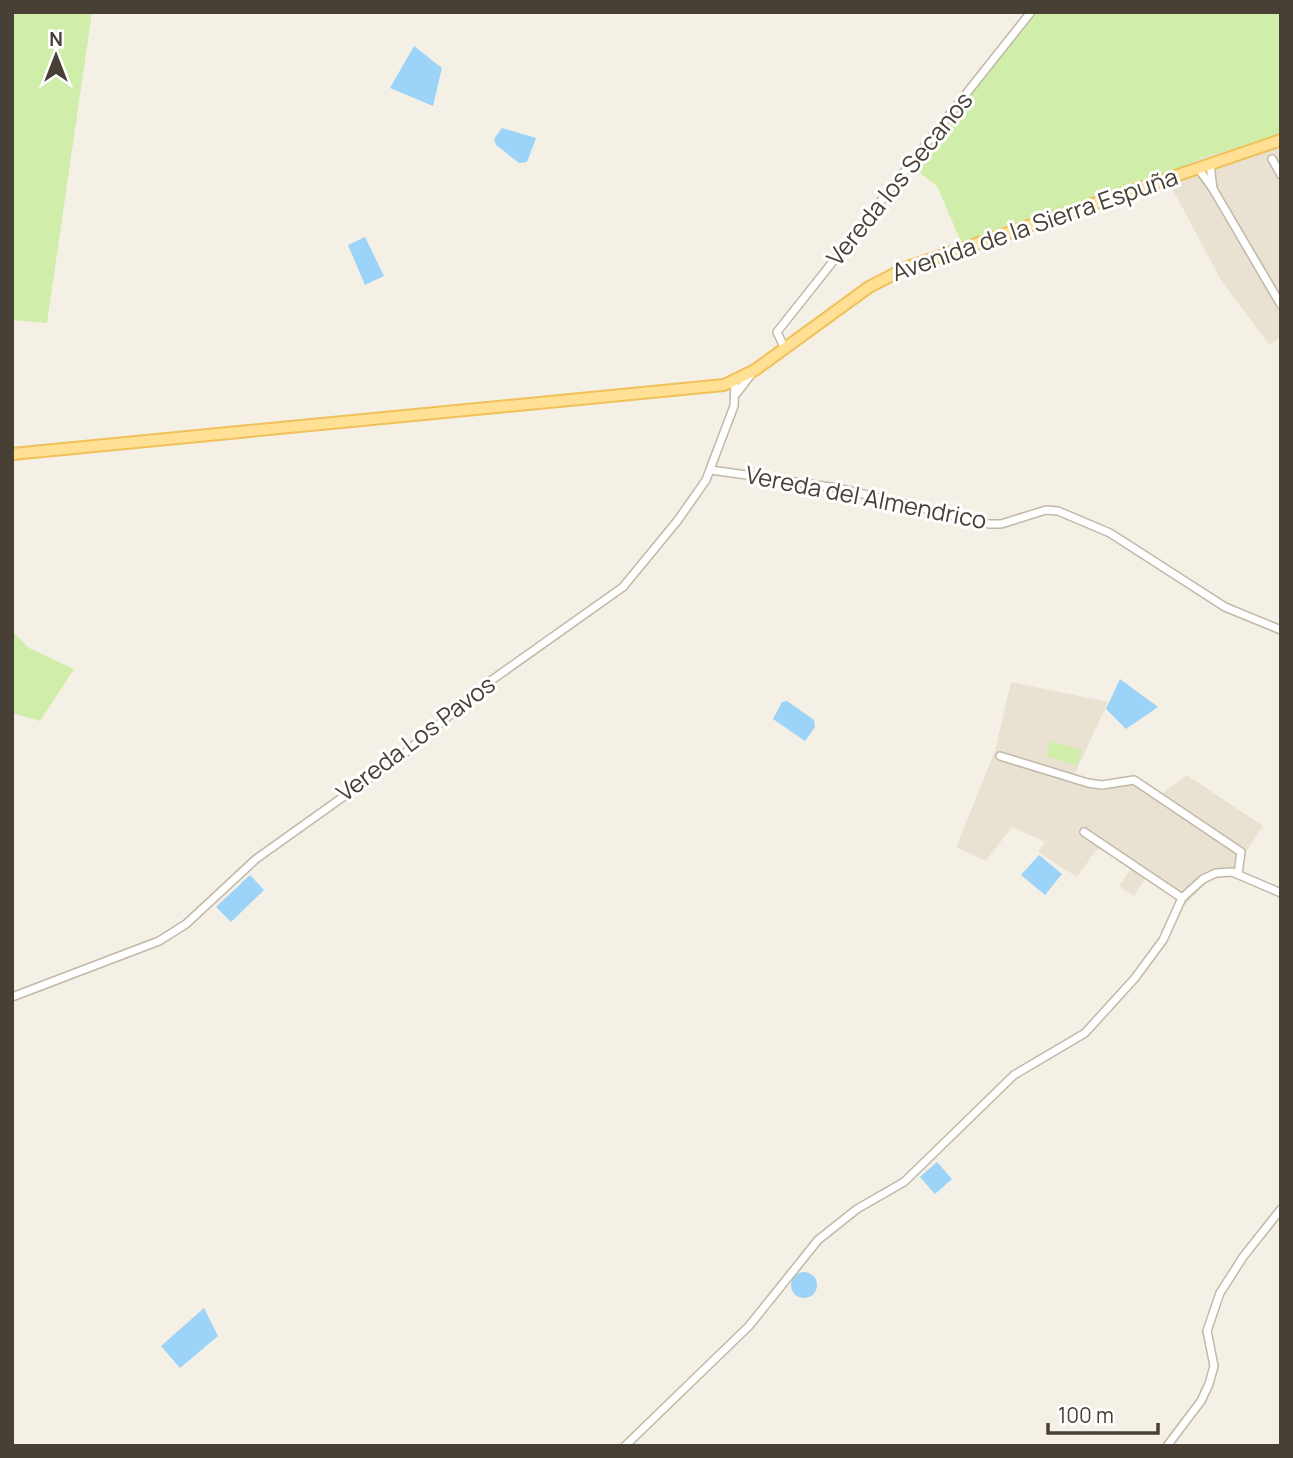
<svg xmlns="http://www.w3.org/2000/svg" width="1293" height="1458" font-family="Manrope,sans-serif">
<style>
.residential{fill:#e9e2d3}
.green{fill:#d0edaa}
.water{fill:#9cd3f8}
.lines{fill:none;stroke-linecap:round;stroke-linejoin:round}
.stream{stroke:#9cd3f8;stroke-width:2.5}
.minor-casing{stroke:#c1b8a7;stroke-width:10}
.primary-casing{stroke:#f0c158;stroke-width:14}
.minor{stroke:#fff;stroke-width:7}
.primary{stroke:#ffe095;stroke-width:10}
.labels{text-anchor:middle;stroke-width:6;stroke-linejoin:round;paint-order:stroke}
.street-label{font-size:24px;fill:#484034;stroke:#fff}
</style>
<rect width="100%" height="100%" fill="#f5f0e6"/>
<!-- residential -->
<g class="residential">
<path d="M1281 135V337L1269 345 1221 280 1165 175 1201 158Z"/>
<path d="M1011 682 1108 702 1074 776 1100 783 1136 778 1161 794 1187 775 1263 826 1246 852 1239 877H1219L1204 885 1180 911 1175 897 1145 879 1134 896 1119 886 1131 868 1104 849 1096 850 1077 877 1038 852 1045 842 1012 827 986 861 956 847 995 751Z"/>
</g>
<!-- green -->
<g class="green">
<path d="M12 12H92L47 323 12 320Z"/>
<path d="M1035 12H1281V135L1201 158 1165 175 961 242 937 186 912 167Z"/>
<path d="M12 631 29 648 74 669 40 721 12 713Z"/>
<path d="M1051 741 1082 750 1077 766 1046 756Z"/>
</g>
<!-- water -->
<g class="water">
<path d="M414 46 442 68 433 106 390 88Z"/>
<path d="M502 128 536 138 527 162 519 163 496 145 494 139Z"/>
<path d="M365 237 384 276 365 285 348 245Z"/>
<path d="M1120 679 1158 707 1126 729 1106 709Z"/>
<path d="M787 701 814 720 815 727 805 741 773 719 782 702Z"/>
<path d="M1039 855 1062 874 1045 895 1021 875Z"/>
<path d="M250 875 264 890 231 922 216 907Z"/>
<path d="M937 1162 952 1179 935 1194 920 1177Z"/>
<circle cx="804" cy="1285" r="13"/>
<path d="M204 1308 218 1336 180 1368 161 1346Z"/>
</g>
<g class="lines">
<!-- stream -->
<path class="stream" d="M12 1444 14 1446"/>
<!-- minor casing -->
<g class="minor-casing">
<g id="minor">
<path d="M1272 159 1281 175"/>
<path d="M1198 168 1213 189 1210 164"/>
<path d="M1213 189 1281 305"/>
<path d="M784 347 777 332 1031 12"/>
<path d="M737 393 753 372"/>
<path d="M711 470 838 488 989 524H1001L1046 510 1058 511 1110 533 1225 607 1281 630"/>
<path d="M1000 756 1088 783 1102 785 1134 780 1241 852 1238 874"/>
<path d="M1084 832 1182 898"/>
<path d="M12 997 159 941 186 924 256 859 406 752 489 682 623 587 678 520 706 480 734 406 735 381"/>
<path d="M625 1446 749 1326 818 1240 857 1209 904 1182 1014 1075 1085 1033 1135 978 1163 940 1182 898 1203 879 1216 873 1232 872 1281 893"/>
<path d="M1167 1446 1201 1401 1209 1384 1214 1366 1207 1331 1220 1293 1243 1257 1281 1209"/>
</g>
</g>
<!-- primary casing -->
<g class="primary-casing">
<path id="primary" d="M12 454 724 385 755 370 869 287 908 267 1281 140"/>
</g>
<!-- minor -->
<use href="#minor" class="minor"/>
<!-- primary -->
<use href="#primary" class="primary"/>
</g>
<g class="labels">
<!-- street labels -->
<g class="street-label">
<text transform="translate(900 179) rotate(-51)" y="8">Vereda los Secanos</text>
<text transform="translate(1035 225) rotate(-19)" y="8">Avenida de la Sierra Espuña</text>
<text transform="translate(866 498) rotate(11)" y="8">Vereda del Almendrico</text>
<text transform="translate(416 739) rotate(-37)" y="8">Vereda Los Pavos</text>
</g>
</g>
<!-- border -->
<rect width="1293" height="1458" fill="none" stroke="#484034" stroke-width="28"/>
<!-- north arrow -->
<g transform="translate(56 56)" stroke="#ffffff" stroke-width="5" paint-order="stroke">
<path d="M0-5L12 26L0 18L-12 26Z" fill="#484034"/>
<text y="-10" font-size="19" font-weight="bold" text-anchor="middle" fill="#484034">N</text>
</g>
<!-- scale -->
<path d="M1048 1423v10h110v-10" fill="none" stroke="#484034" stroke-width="3.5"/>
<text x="1058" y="1423" font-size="21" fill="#484034" stroke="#ffffff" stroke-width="5" paint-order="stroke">100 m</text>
</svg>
